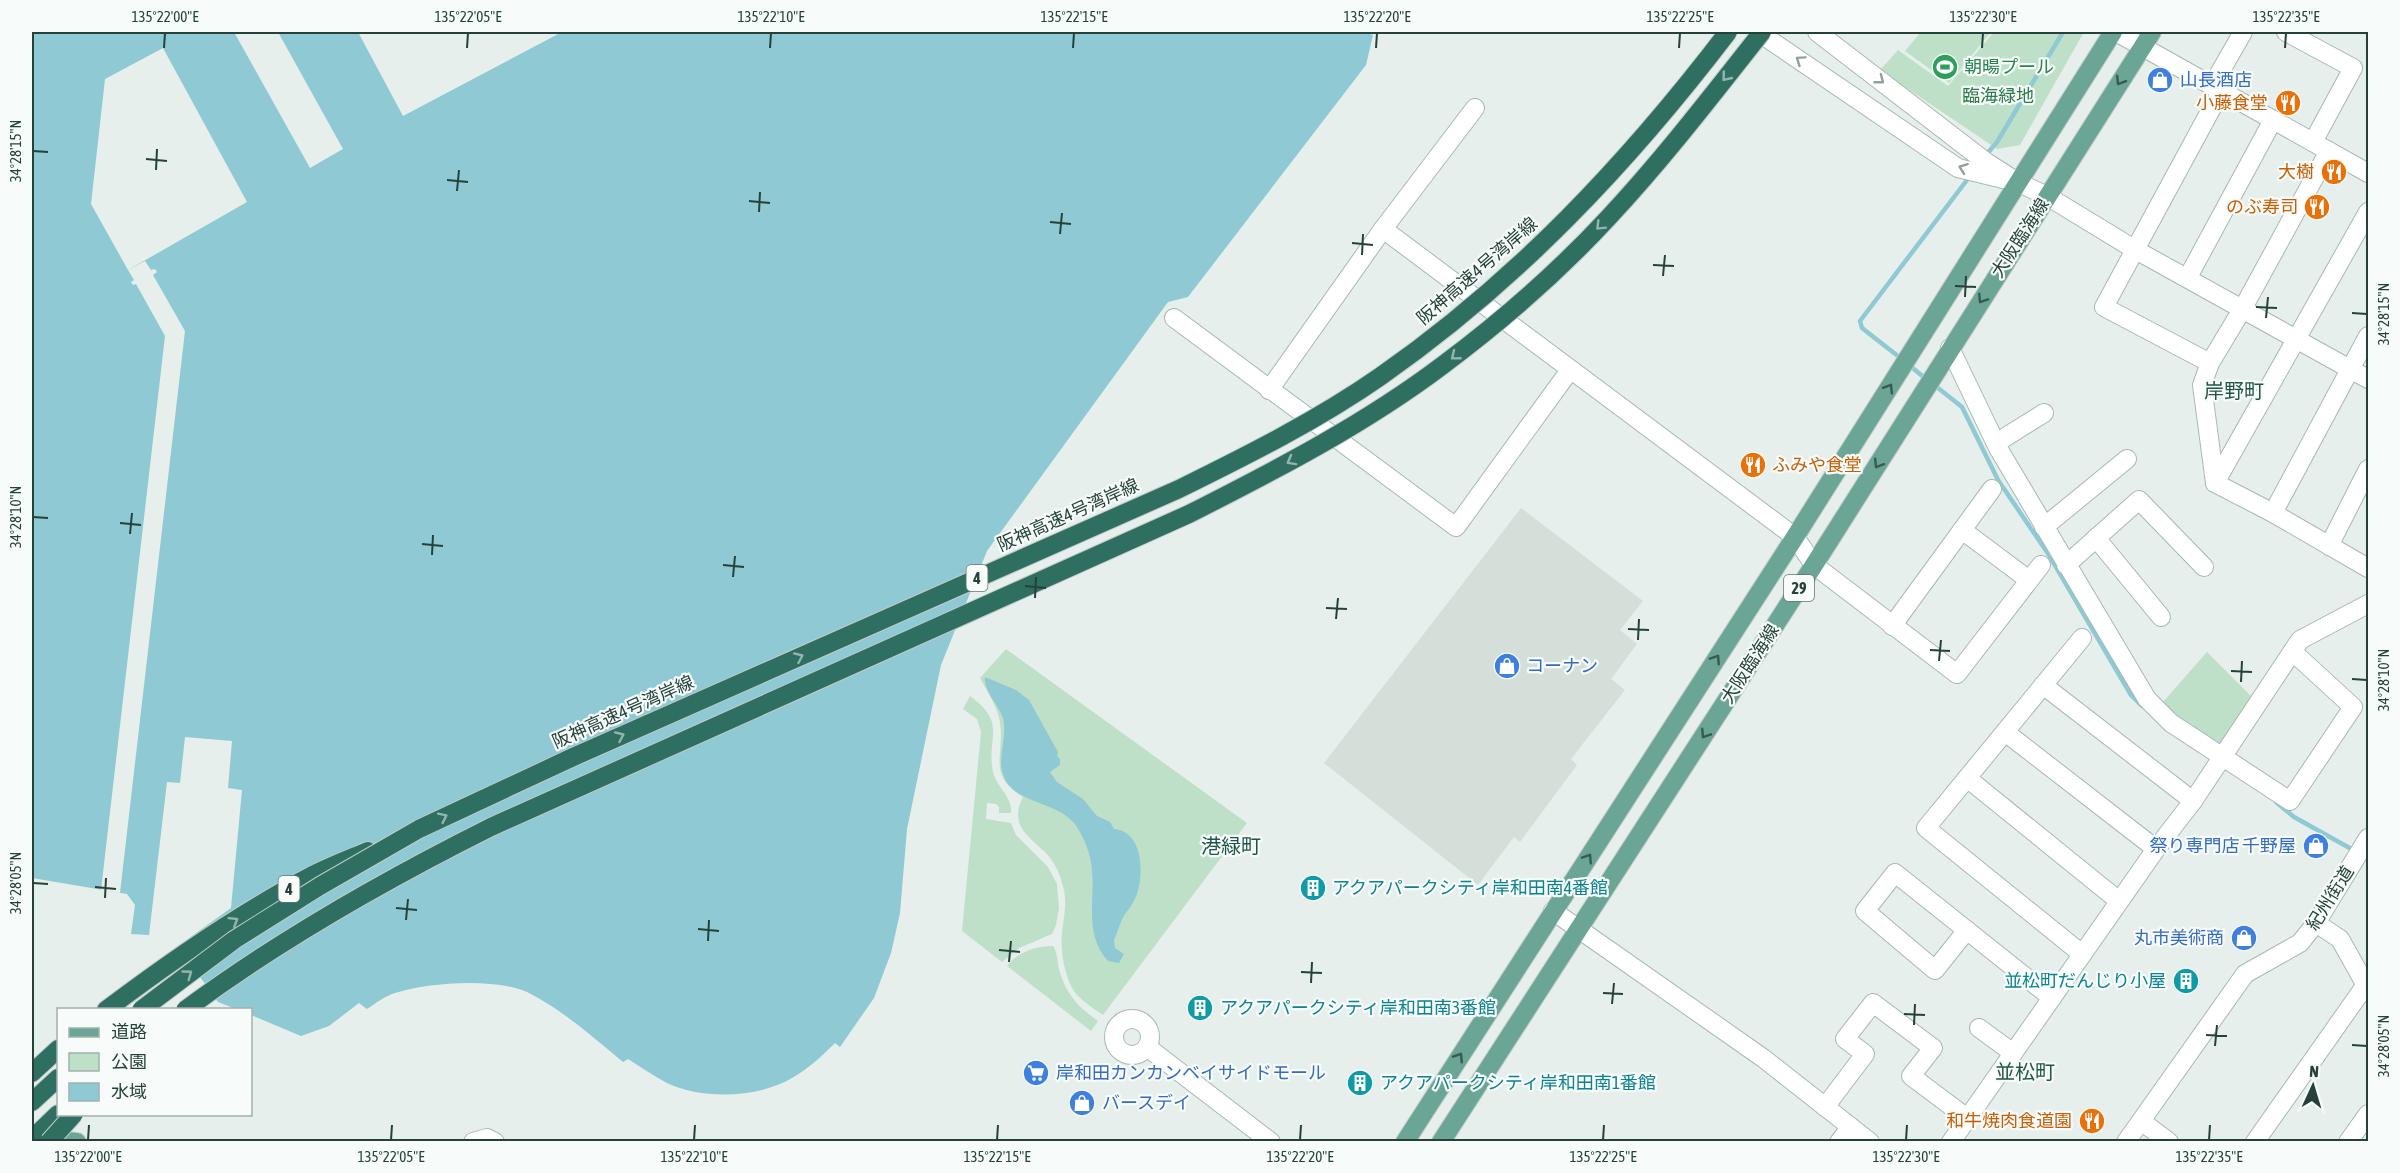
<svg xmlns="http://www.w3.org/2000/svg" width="2400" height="1173" font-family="'Asap Condensed','Noto Sans JP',sans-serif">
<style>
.built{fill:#d4dfda}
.green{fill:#bfe0c8}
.water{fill:#8ec9d4;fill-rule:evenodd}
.pier{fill:#e6efeb}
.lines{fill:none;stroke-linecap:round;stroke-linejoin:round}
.stream{stroke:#8ec9d4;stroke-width:4.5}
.minor-casing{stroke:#a8b8b2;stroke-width:20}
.major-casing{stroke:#c2cac8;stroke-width:20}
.highway-casing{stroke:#c2cac8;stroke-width:20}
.minor{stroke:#fff;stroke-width:18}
.major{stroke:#6aa596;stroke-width:18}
.highway{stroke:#2f6f62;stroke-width:18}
.highway-bridge-casing{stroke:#c2cac8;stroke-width:20;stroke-linecap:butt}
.highway-bridge{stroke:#2f6f62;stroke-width:18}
.oneway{stroke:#92a09c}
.oneway2{stroke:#93b5ae}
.oneway3{stroke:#365b51}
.ticks{fill:none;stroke:#24423a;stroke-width:2}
.labels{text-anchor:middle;stroke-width:4.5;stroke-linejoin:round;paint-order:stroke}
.shield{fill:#f7fbf9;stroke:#637a73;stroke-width:1.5}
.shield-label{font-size:16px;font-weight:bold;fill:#24423a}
.leisure-label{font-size:18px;fill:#27864d;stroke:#f7fbf9;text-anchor:start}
.shop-label{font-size:18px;fill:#366cbe;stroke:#f7fbf9;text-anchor:start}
.park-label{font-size:18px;fill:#2d7a4b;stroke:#f7fbf9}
.food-label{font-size:18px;fill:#c56008;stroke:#f7fbf9;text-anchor:end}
.street-label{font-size:18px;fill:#24423a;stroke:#f7fbf9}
.culture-label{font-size:18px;fill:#0d838f;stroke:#f7fbf9;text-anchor:start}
.neighbourhood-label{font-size:20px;fill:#1f5548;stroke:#f7fbf9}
.neatline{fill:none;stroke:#24423a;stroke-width:2}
.ticks-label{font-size:15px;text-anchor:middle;fill:#24423a}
</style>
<rect width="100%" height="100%" fill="#e6efeb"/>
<!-- built -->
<path class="built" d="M1521 508 1643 601 1620 630 1637 644 1611 679 1625 690 1571 759 1577 765 1520 842 1514 837 1478 885 1324 763Z"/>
<!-- green -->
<g class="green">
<path d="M1921 32H1991L1949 83 1905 51Z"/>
<path d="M1994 32H2084L2020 145 1997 149 1880 70 1898 50 1948 86Z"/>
<path d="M1006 649 1247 823 1103 1015C1094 1009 1085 1003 1077 995 1065 981 1060 951 1062 933 1064 915 1068 901 1062 883 1059 871 1053 860 1044 851 1027 835 1009 824 1023 797 986 774 1005 756 1000 722 998 708 987 691 980 678Z"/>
<path d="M2207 652 2255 700 2223 746 2177 718 2163 702Z"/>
<path d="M970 696C1008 724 986 736 993 772 997 788 1013 797 1011 813H999V807L996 804 987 803 986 819 1011 823 1016 835 1048 867 1057 884 1059 908 1056 925 1052 934 1019 948 1002 962 962 931 981 732 977 719 963 709Z"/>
<path d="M1053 946C1058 953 1057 961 1059 969 1065 993 1078 1007 1098 1021L1091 1031 1007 966C1018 952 1035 946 1053 946Z"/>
</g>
<!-- water -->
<g class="water">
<path d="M32 32H234L310 168 343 149 278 32H358L403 116 562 32H1364L1373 35 1366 65 1188 297 1168 302 987 551 941 665 907 829 900 913 891 953 874 998 840 1047 835 1043C822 1056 809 1068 792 1078 758 1098 703 1100 667 1083 654 1076 641 1067 628 1059L623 1062C594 1038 565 1012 531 994 499 977 429 982 395 993 385 996 376 1003 367 1009L359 1003 329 1026 301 1036 251 1015 250 1010 236 1009 218 1002 178 946 231 908 242 790 228 788 232 741 185 737 180 783 167 782 149 935 131 934 135 905 127 894 32 878ZM163 48 247 202 128 270 91 204 105 79Z"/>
<path d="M985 677 1016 690 1029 700 1058 752 1057 756 1060 759V765L1050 772 1057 782 1083 799 1097 816 1110 822 1114 829C1143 831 1144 873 1137 894 1134 902 1130 908 1125 914 1120 922 1118 932 1114 940L1115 948 1124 954 1119 963 1108 961C1084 935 1095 902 1092 870 1091 855 1085 840 1077 827 1061 801 1014 804 1004 777 996 758 1008 738 1003 718 999 706 983 690 985 677Z"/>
</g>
<!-- pier -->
<path class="pier" d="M145 261 151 270 155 269 157 272 153 275 185 331 120 893 101 890 165 336 136 284 133 285 131 282 134 280 128 270Z"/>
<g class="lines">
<!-- stream -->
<g class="stream">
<path d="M1986 155 1997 142 2063 32"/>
<path d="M1903 360 1862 328 1860 321 1970 176"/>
<path d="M1909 365 1926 379"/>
<path d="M1933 384 1962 407 1998 480 2049 555 2131 695 2142 706"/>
<path d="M2276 802 2294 817 2355 851"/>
</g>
<!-- minor casing -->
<g class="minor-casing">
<g id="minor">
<path d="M1758 32 1958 168 2003 179"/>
<path d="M1817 32 1986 162 2019 183 2047 196 2134 249 2368 379"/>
<path d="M2116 32 2368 173"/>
<path d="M2286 32 2353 68 2313 142"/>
<path d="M2212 86 2243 32"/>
<path d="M2329 151 2243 308 2210 363 2202 385 2215 483 2273 513 2368 568"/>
<path d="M1383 229 1795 537 1814 565 1957 674 2041 565"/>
<path d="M2188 277 2273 120"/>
<path d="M1174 318 1456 527 1570 370"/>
<path d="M1950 348 1998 448 2147 699 2171 723 2290 801 2353 707 2293 652"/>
<path d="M2210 363 2104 307 2221 91"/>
<path d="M1269 390 1383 229 1475 108"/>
<path d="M1996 443 2044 413"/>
<path d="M2215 483 2368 212"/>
<path d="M2273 513 2368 336"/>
<path d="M2044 527 2127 459"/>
<path d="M1962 530 2029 580"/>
<path d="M2096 538 2161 617"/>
<path d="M2329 546 2368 469"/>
<path d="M2066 565 2139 500 2204 567"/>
<path d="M1892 626 1992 489"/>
<path d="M2082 638 1926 828 2082 954"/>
<path d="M2043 685 2193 801"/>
<path d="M2005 732 2156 849"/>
<path d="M1967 778 2119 901"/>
<path d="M1553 911 1763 1058 1870 1142"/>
<path d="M2316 923 2340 939 2368 989"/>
<path d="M1967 930 1935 970 1865 911 1895 873 2052 998"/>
<circle cx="1132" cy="1037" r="18"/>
<path d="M1979 1028 2013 1053"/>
<path d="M1147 1047 1271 1142"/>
<path d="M1825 1107 1865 1054 1845 1039 1873 1003 1933 1048 1911 1076 1967 1118"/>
<path d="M2141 1121 2169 1142"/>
<path d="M473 1142 487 1138 495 1142"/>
<path d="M1839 1142 1851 1127"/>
<path d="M1951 1142 2156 849 2193 801 2300 640 2368 604"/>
<path d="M2126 1142 2245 974 2300 943 2316 923 2368 838"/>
<path d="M2255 1142 2365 986"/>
<path d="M2348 1142 2368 1114"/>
</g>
</g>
<!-- major casing -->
<g class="major-casing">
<g id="major">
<path d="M39 1139 77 1142"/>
<path d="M1405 1142 1795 537 2113 32"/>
<path d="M1441 1142 1814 565 2152 32"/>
</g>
</g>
<!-- highway casing -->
<g class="highway-casing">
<g id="highway">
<path d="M106 1010C171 961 238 914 309 877 328 867 349 859 368 851"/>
<path d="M32 1073 58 1049"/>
<path d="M32 1102 58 1078"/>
<path d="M32 1139 58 1114"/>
</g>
</g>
<!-- minor -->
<use href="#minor" class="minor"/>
<!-- major -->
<use href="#major" class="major"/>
<!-- highway -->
<use href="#highway" class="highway"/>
<!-- highway-bridge casing -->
<g class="highway-bridge-casing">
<g id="highway-bridge">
<path d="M141 1010 234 940 320 886 419 829 571 758 1179 489C1248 455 1318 420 1381 376 1517 281 1628 163 1728 32"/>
<path d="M185 1010C282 938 385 880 491 827L1189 514C1276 470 1365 424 1443 365 1502 321 1559 271 1609 217 1664 158 1713 94 1762 32"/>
<path d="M49 1142 74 1114"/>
</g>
</g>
<!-- highway-bridge -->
<use href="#highway-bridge" class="highway-bridge"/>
</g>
<!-- one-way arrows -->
<defs><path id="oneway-chevron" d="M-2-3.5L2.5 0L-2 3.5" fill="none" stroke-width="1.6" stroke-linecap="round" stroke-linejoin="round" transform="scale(1.5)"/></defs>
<g class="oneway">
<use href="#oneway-chevron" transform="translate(1800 60) rotate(-146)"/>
<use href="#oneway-chevron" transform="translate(1880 80) rotate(38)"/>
<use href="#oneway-chevron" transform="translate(1963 168) rotate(-160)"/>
</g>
<g class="oneway2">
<use href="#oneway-chevron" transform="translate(1726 77) rotate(129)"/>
<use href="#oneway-chevron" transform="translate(1600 226) rotate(135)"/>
<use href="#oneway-chevron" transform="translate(1455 356) rotate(141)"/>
<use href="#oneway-chevron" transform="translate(1291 461) rotate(151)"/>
<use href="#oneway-chevron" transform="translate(799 657) rotate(-24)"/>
<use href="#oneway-chevron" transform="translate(620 736) rotate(-24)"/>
<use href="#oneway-chevron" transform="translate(443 817) rotate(-26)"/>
<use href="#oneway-chevron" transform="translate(234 921) rotate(-32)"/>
<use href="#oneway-chevron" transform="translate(188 974) rotate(-36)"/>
</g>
<g class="oneway3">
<use href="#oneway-chevron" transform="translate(2120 81) rotate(122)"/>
<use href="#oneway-chevron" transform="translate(1982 299) rotate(123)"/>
<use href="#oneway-chevron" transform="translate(1889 388) rotate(-58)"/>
<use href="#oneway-chevron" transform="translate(1878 464) rotate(122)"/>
<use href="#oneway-chevron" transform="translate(1716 659) rotate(-57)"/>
<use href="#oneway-chevron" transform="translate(1705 734) rotate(123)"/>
<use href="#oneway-chevron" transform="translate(1588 858) rotate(-57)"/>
<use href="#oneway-chevron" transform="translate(1459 1057) rotate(-57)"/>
</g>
<!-- ticks -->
<path class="ticks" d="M164 48 165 33M467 48 468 33M770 48 771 33M1073 48 1074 33M1376 48 1377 33M1679 48 1680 33M1982 48 1983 33M2285 48 2286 33M33 151 48 152M146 159 167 161M156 170 157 149M447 180 468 182M457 191 459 170M749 201 770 203M759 212 760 192M1050 222 1071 224M1060 234 1062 213M1352 243 1373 245M1362 255 1363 234M1653 265 1674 266M1663 276 1665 255M1955 286 1976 287M1965 297 1966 276M2256 307 2277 308M2352 313 2367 314M2266 318 2268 297M33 517 48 518M120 523 141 525M130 534 132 513M422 544 443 546M432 555 433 535M723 565 744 567M733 577 735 556M1025 586 1046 588M1035 598 1036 577M1326 608 1347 609M1336 619 1338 598M1628 629 1649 630M1638 640 1639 619M1930 650 1950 651M1939 661 1941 640M2231 671 2252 672M2352 679 2367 680M2241 682 2242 661M33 883 48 884M95 887 116 889M105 898 106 878M396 908 417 910M406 920 408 899M698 929 719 931M708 941 709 920M999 950 1020 952M1009 962 1011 941M1301 972 1322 973M1311 983 1312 962M1603 993 1623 994M1612 1004 1614 983M1904 1014 1925 1015M1914 1025 1915 1004M2206 1035 2227 1036M2352 1045 2367 1046M2215 1046 2217 1025M88 1140 89 1125M391 1140 392 1125M694 1140 695 1125M997 1140 998 1125M1300 1140 1301 1125M1603 1140 1604 1125M1906 1140 1907 1125M2209 1140 2210 1125"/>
<!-- icons -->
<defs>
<g id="stadium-disc" transform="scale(1.35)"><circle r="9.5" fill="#2e9e5b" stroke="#f7fbf9"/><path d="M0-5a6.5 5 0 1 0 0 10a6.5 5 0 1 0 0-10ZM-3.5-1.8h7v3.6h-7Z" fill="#fff"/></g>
<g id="shop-disc" transform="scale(1.35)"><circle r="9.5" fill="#3f7fe0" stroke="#f7fbf9"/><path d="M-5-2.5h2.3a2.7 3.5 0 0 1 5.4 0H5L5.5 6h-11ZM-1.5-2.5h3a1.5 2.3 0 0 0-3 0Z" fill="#fff"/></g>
<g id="restaurant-disc" transform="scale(1.35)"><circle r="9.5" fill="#e8710a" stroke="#f7fbf9"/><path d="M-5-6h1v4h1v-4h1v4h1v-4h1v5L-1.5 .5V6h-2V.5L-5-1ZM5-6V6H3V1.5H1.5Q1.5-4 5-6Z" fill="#fff"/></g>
<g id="building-disc" transform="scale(1.35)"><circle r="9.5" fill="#0f9aa8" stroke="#f7fbf9"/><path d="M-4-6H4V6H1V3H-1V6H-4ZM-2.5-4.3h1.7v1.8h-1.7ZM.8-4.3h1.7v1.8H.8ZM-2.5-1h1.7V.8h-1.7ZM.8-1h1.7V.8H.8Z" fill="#fff"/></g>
<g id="supermarket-disc" transform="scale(1.35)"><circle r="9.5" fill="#3f7fe0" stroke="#f7fbf9"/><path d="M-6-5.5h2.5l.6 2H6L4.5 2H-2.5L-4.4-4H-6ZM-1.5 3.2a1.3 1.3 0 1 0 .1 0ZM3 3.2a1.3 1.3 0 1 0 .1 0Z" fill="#fff"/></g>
</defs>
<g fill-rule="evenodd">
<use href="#stadium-disc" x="1945" y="67"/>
<use href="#shop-disc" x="2160" y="80"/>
<use href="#restaurant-disc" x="2288" y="103"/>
<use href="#restaurant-disc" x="2334" y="172"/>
<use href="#restaurant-disc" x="2317" y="207"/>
<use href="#restaurant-disc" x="1753" y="465"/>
<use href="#shop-disc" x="1507" y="666"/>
<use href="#shop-disc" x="2316" y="846"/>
<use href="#building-disc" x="1313" y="888"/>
<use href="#shop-disc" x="2244" y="938"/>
<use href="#building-disc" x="2186" y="981"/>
<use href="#building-disc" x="1200" y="1008"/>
<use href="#supermarket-disc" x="1036" y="1073"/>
<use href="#building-disc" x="1360" y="1083"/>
<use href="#shop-disc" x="1082" y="1103"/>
<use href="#restaurant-disc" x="2092" y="1121"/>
</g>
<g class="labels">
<!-- shield labels -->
<g class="shield">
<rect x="966.5" y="565" width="21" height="26" rx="4.5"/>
<rect x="1784" y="575" width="30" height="26" rx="4.5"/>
<rect x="278.5" y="876" width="21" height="26" rx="4.5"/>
</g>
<g class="shield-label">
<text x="977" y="584">4</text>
<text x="1799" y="594">29</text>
<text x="289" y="895">4</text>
</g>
<!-- leisure labels -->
<g class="leisure-label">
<text x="1964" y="73">朝暘プール</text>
</g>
<!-- shop labels -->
<g class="shop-label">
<text x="2180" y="86">山長酒店</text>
<text x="1526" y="672">コーナン</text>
<text x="2296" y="852" text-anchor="end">祭り専門店 千野屋</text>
<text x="2224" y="944" text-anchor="end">丸市美術商</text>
<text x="1056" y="1079">岸和田カンカンベイサイドモール</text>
<text x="1102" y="1109">バースデイ</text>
</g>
<!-- park labels -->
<g class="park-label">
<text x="1998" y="102">臨海緑地</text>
</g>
<!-- food labels -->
<g class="food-label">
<text x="2268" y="109">小藤食堂</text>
<text x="2314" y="178">大樹</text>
<text x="2298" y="213">のぶ寿司</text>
<text x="1772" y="471" text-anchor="start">ふみや食堂</text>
<text x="2072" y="1127">和牛焼肉食道園</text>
</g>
<!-- street labels -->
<g class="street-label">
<text transform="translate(2020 238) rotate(-57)" y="6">大阪臨海線</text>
<text transform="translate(1477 271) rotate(-41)" y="6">阪神高速4号湾岸線</text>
<text transform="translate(1068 515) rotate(-24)" y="6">阪神高速4号湾岸線</text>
<text transform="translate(1750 664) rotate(-57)" y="6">大阪臨海線</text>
<text transform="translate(623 712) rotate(-24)" y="6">阪神高速4号湾岸線</text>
<text transform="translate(2330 898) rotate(-58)" y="6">紀州街道</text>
</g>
<!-- culture labels -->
<g class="culture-label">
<text x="1332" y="894">アクアパークシティ岸和田南4番館</text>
<text x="2166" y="987" text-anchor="end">並松町だんじり小屋</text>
<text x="1220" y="1014">アクアパークシティ岸和田南3番館</text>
<text x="1380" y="1089">アクアパークシティ岸和田南1番館</text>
</g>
<!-- neighbourhood labels -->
<g class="neighbourhood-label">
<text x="2234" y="398">岸野町</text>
<text x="1231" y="853">港緑町</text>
<text x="2025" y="1079">並松町</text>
</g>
</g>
<!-- border -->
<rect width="2400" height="1173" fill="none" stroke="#f7fbf9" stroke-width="66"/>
<!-- legend -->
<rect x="57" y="1008" width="195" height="108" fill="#f7fbf9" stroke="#a3b1ad" stroke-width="1.5"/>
<rect x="69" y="1028" width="30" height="9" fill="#6aa596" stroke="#a3b1ad" stroke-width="1.5"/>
<text x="111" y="1038" font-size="18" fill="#24423a">道路</text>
<rect x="69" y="1053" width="30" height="18" fill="#bfe0c8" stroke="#a3b1ad" stroke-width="1.5"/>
<text x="111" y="1068" font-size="18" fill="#24423a">公園</text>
<rect x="69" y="1083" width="30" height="18" fill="#8ec9d4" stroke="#a3b1ad" stroke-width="1.5"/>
<text x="111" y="1098" font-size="18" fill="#24423a">水域</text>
<!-- north arrow -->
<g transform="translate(2313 1086) rotate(4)" stroke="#f7fbf9" stroke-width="4.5" paint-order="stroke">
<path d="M0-4.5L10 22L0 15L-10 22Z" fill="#24423a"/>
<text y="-9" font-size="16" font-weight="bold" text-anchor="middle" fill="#24423a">N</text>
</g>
<rect x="33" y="33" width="2334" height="1107" class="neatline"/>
<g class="ticks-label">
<text x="165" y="22">135°22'00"E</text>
<text x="468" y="22">135°22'05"E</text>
<text x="771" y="22">135°22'10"E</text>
<text x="1074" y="22">135°22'15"E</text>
<text x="1377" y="22">135°22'20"E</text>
<text x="1680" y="22">135°22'25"E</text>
<text x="1983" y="22">135°22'30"E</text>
<text x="2286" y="22">135°22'35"E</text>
<text transform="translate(16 151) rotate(-90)" y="5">34°28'15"N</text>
<text transform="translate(2384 314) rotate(-90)" y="5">34°28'15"N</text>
<text transform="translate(16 517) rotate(-90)" y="5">34°28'10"N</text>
<text transform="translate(2384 680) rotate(-90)" y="5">34°28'10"N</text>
<text transform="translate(16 883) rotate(-90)" y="5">34°28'05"N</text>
<text transform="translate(2384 1046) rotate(-90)" y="5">34°28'05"N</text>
<text x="88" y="1162">135°22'00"E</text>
<text x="391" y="1162">135°22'05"E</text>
<text x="694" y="1162">135°22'10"E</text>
<text x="997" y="1162">135°22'15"E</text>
<text x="1300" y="1162">135°22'20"E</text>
<text x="1603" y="1162">135°22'25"E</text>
<text x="1906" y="1162">135°22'30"E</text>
<text x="2209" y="1162">135°22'35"E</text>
</g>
</svg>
